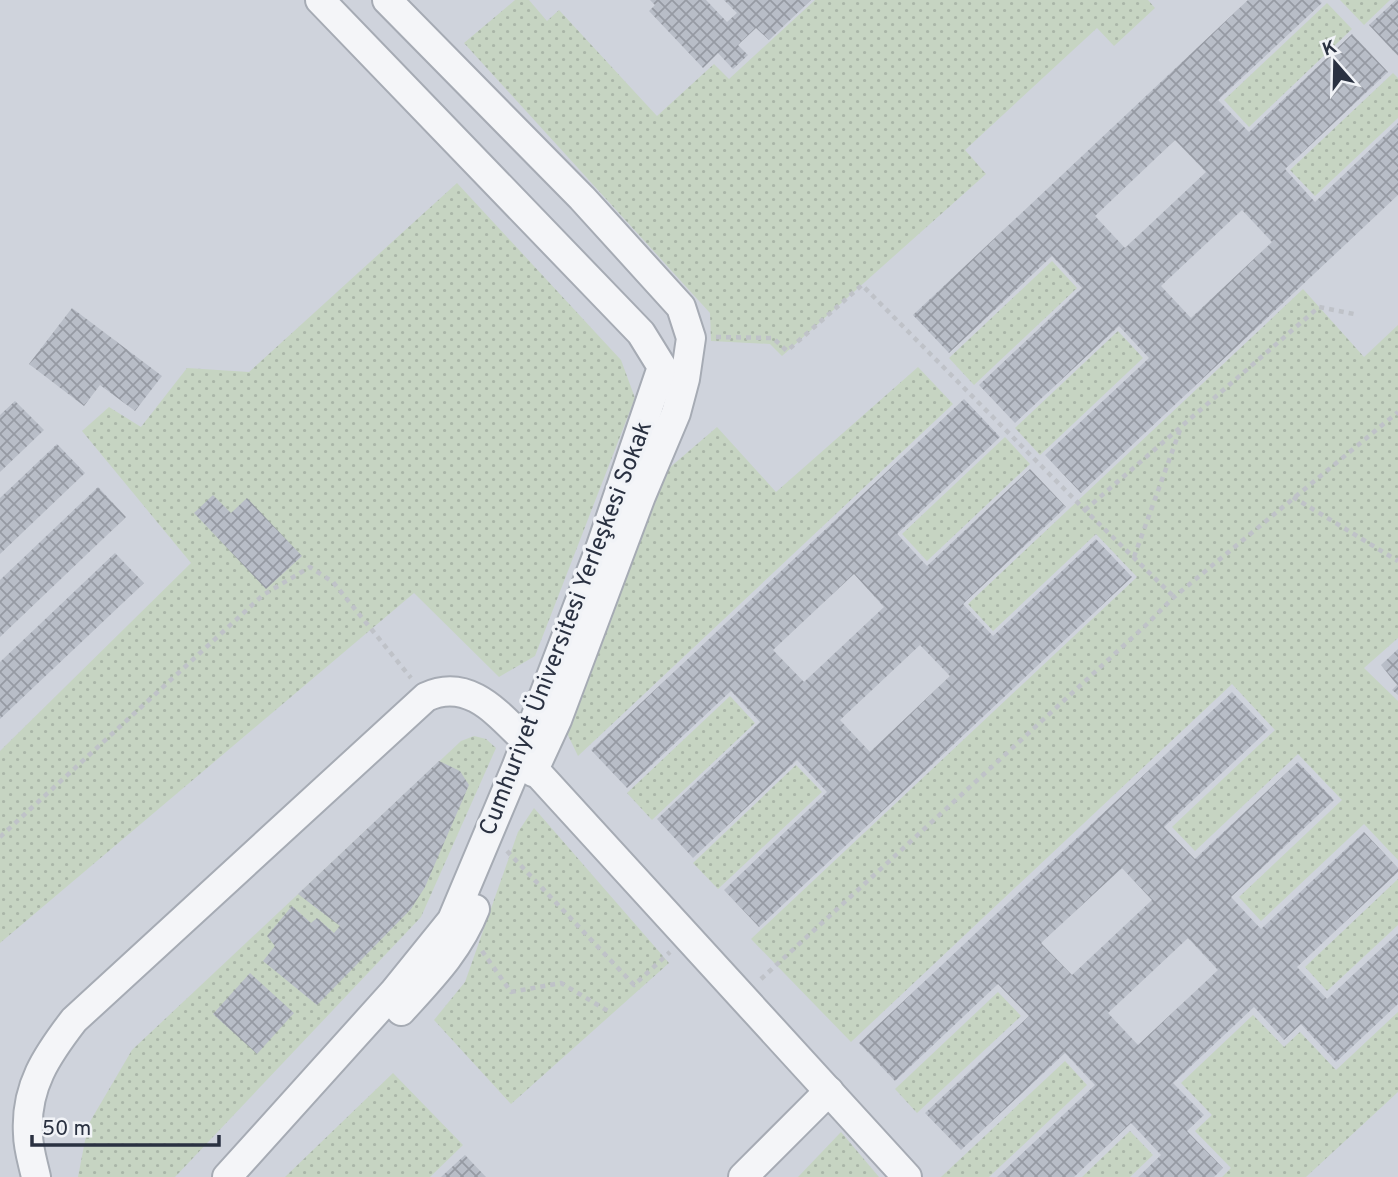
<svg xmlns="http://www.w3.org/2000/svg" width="1398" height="1177" font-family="Overpass,sans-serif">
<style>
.built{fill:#cfd3dc}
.grass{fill:url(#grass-dots)}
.building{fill:url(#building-cross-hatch);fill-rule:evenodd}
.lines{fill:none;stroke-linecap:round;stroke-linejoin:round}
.minor-casing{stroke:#a6abb4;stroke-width:32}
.path{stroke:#bfc2c8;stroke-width:4.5;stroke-dasharray:5 5;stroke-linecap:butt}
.minor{stroke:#f4f5f8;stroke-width:28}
.labels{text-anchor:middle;stroke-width:7;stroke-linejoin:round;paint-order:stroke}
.street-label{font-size:24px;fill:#2a3141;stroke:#f1f3f7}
</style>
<defs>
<pattern id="grass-dots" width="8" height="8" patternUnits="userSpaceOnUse" patternTransform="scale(1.75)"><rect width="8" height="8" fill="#c6d4c2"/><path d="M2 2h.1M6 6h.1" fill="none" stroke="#aab6a8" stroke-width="1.8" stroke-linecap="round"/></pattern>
<pattern id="building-cross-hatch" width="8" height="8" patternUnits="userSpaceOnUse" patternTransform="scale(1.75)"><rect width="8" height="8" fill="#b8bdc7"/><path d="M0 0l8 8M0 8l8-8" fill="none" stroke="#969aa3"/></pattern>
</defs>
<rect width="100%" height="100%" fill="#e1e4ea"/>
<!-- built -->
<rect class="built" x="0" y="0" width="1398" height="1177"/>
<!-- grass -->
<g class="grass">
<path d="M515 0H529L547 21 559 10 657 116 714 64 729 79 815 0H1148L1155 8 1114 46 1097 28 965 150 986 174 782 356 770 344 711 341 710 313 464 43Z"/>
<path d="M1340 0H1390L1364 25Z"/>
<path d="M1327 3 1352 29 1249 127 1224 100Z"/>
<path d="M1393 73 1398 78V118L1315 196 1290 170Z"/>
<path d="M457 183 621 360 635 398 535 656 499 677 414 593 0 943V751L191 563 82 431 109 407 141 427 187 368 249 372Z"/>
<path d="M1052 261 1077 288 974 385 949 358Z"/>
<path d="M1303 289 1364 357 1398 325V638L1364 668 1398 701V860L1364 824 1261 921 1239 897 1342 800 1298 754 1195 851 1172 827 1275 730 1232 684 851 1042 751 939 1137 577 1096 534 993 631 968 604Z"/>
<path d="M1118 331 1143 358 1040 455 1015 428Z"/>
<path d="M918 367 953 404 578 756 565 729 661 475 717 427 776 492Z"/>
<path d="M1005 437 1030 464 927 561 902 534Z"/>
<path d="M730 696 755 723 652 820 627 793Z"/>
<path d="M474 736 486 739 496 748 421 917 175 1177H78L88 1125 132 1050 461 741Z"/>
<path d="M796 765 822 792 718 889 693 863Z"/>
<path d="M534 808 669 963 511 1104 434 1020 465 982 518 832Z"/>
<path d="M1398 879V925L1327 991 1305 967Z"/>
<path d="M998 992 1021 1016 917 1113 895 1089Z"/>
<path d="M1398 1012V1092L1306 1177H1222L1231 1168 1195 1131 1212 1115 1181 1083 1253 1015 1284 1047 1300 1032 1336 1070Z"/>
<path d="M1065 1061 1087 1085 989 1177H941Z"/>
<path d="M393 1073 463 1145 430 1177H285Z"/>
<path d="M1130 1131 1153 1155 1130 1177H1082Z"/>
<path d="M841 1132 879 1177H798Z"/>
</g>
<!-- building -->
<g class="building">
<path d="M650 0H706L727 22 737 13 724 0H811L769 40 756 28 738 45 748 55 733 69 718 53 703 68 649 11 655 5Z"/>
<path d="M1248 0H1319L1322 3 1218 100 1249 132 1352 34 1388 72 1285 169 1315 202 1398 123V195L1081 493 1045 455 1149 358 1119 326 1015 423 979 385 1082 288 1052 256 949 353 913 315ZM1175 140 1206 172 1125 248 1095 216ZM1242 210 1272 242 1191 318 1161 286Z"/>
<path d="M1396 0H1398V56L1369 25Z"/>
<path d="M72 308 162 376 135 411 100 385 84 406 29 364Z"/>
<path d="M964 399 1000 437 897 534 927 566 1030 469 1066 507 963 604 993 636 1096 539 1132 577 759 927 724 890 827 792 797 760 693 858 657 819 760 722 731 691 627 788 591 750ZM854 574 884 607 804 682 773 650ZM920 645 950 676 870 752 840 720Z"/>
<path d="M15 401 44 430 0 472V415Z"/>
<path d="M57 444 85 473 0 554V498Z"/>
<path d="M98 487 126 517 0 637V580Z"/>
<path d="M213 495 231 513 247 498 302 556 266 589 194 513Z"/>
<path d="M115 553 144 583 0 719V662Z"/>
<path d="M1398 649V695L1392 690 1397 685 1381 665Z"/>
<path d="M1232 692 1268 730 1164 827 1195 859 1298 762 1334 800 1231 897 1261 929 1364 832 1398 868V872L1297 967 1327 999 1398 933V1004L1336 1062 1301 1024 1284 1040 1254 1007 1173 1083 1204 1115 1187 1131 1223 1168 1214 1177H1138L1161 1155 1131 1123 1074 1177H997L1095 1085 1065 1053 961 1150 925 1113 1029 1016 998 984 895 1081 859 1043ZM1122 868 1152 900 1072 975 1041 943ZM1188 938 1218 970 1138 1045 1108 1013Z"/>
<path d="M439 761 460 771 469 785 425 887 411 909 317 1005 263 961 275 946 267 936 292 906 311 923 317 918 334 933 340 926 298 894Z"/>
<path d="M250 973 294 1013 257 1054 213 1014Z"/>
<path d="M465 1155 486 1177H441Z"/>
</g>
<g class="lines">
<!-- minor casing -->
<g class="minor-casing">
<g id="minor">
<path d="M387 0 582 198 681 307 691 338 685 379 676 413 641 496 557 720 533 772"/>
<path d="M534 769 907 1177"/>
<path d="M401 1011C430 979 459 950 475 909"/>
<path d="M36 1177C33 1163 28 1148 28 1134 25 1087 47 1055 74 1020L426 697C469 677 498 714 526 741"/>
<path d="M227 1177 393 993 452 920 516 768 601 546 662 367 641 333 320 0"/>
<path d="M743 1177 829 1091"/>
</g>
</g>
<!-- path -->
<g class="path">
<path d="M716 337 773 338 787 351 862 285 1085 510 1174 597"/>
<path d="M1293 497 1398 561"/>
<path d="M1085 510 1319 307 1354 314"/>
<path d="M1134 557 1180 430"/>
<path d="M0 837 263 595 310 567 333 582 411 678"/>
<path d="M507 851 634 985 670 952"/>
<path d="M482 951 511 992 561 983 608 1011"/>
<path d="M761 979 1145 626 1174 597 1398 412"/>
</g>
<!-- minor -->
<use href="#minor" class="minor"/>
</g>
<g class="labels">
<!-- street labels -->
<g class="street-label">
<text transform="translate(565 628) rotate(-69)" y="8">Cumhuriyet Üniversitesi Yerleşkesi Sokak</text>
</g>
</g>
<!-- north arrow -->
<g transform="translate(1335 63) rotate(340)" stroke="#f1f3f7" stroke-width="5" paint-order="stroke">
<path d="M0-5L12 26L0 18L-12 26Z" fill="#2a3141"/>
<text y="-10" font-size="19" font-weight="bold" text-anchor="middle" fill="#2a3141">K</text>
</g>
<!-- scale -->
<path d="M32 1135v10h187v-10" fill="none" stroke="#2a3141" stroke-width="3.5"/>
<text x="42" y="1135" font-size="21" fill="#2a3141" stroke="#f1f3f7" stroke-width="5" paint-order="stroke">50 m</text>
</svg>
